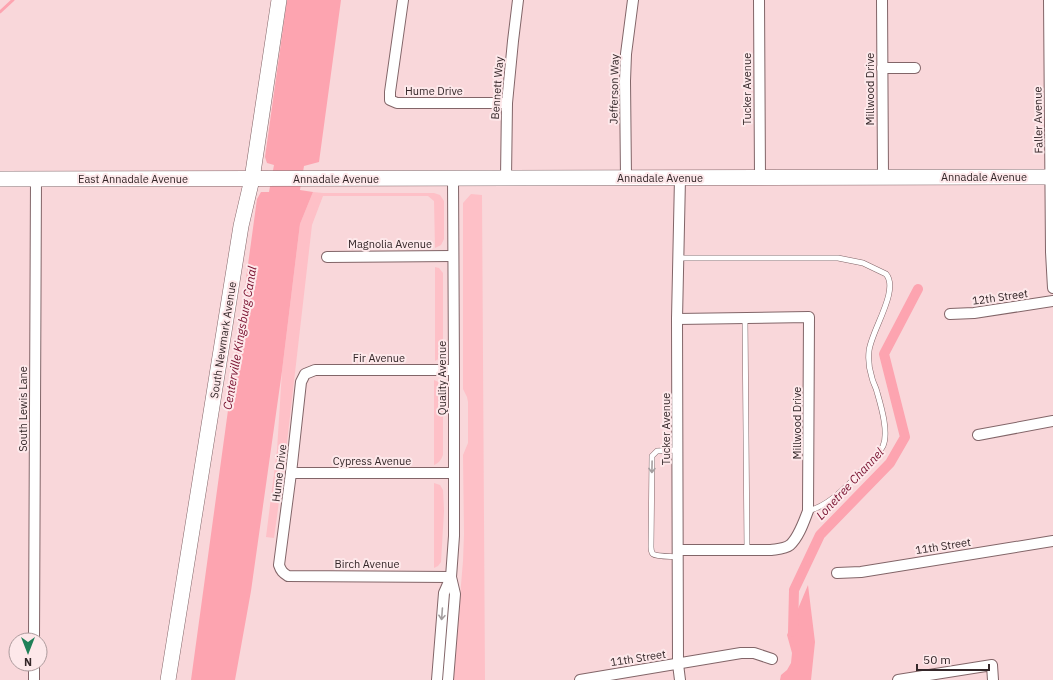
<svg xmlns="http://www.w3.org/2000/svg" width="1053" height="680" font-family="'IBM Plex Sans',sans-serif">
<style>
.green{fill:#fec0c7}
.water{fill:#fda4b0}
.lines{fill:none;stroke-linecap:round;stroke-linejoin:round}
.stream{stroke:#fda4b0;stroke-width:3}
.canal{stroke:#fda4b0;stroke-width:10}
.lane-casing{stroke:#826568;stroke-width:6}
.street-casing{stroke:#826568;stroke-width:12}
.secondary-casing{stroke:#826568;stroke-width:16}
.lane{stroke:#fff;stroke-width:5}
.street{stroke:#fff;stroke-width:10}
.secondary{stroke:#fff;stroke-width:15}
.oneway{stroke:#a49e9f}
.labels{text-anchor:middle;stroke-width:4;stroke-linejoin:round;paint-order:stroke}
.street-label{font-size:11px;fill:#342729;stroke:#fde8ea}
.water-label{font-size:12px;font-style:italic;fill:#770f2e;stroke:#fde8ea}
</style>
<rect width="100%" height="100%" fill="#f9d7da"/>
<!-- green -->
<g class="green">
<path d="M313 192 323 193H434L440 195 444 201V239L441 245 435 248 434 201 428 196H323L312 225 286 451 274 538 266 537 277 450 282 371 300 224Z"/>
<path d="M471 194 482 195 485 680H453L463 561 464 534 463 455 468 443V402L467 397 463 389V203Z"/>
<path d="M435 267 439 268 443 273V353L440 358 435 361Z"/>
<path d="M434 380C439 382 442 383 443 388V455C441 460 439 463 434 465Z"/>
<path d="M434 483 440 485 443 490 444 511 441 562 438 566 434 568Z"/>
</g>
<!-- water -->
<g class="water">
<path d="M287 0H341L319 162 304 166 300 190 313 192 300 224 282 371 251 591 235 680H191L257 199 261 192H269L274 165 267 163 265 157Z"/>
<path d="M808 585 815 642 811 680H780L781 675 787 670 791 663 792 653 787 635Z"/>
</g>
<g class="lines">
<!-- stream -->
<path class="stream" d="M0 12 13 0"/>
<!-- canal -->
<path class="canal" d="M793 632 794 590 820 535 890 463 905 437 884 354 918 289"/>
<!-- lane casing -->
<g class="lane-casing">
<g id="lane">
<path d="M679 258H838L863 263 886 274C900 290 871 331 869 351 868 360 869 369 872 378 873 383 876 387 877 392 881 406 889 432 883 446 877 458 864 468 855 478 842 491 827 506 808 511"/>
<path d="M745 318 747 550"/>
<path d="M678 450 657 451 652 456 651 547C651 550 651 552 653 554 657 557 674 556 679 557"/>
</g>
</g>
<!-- street casing -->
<g class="street-casing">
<g id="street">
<path d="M403 0 390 92V100L397 103H507"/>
<path d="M759 0 760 178"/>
<path d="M882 0 883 177"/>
<path d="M1049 0 1051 252 1053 288"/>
<path d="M882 68H915"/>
<path d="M506 178 507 103 513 41 518 0"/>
<path d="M626 178 625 81 626 54 633 0"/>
<path d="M680 178 677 319 678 664 680 680"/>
<path d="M327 257 453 256"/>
<path d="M950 314 974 313 1053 301"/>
<path d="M677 319 809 317 808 511C804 521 799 537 790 545 785 549 777 549 771 550H678"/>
<path d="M978 435 1053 421"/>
<path d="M291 473H453"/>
<path d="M837 573 861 572 1053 541"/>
<path d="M451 577 288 576C283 573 281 571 279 565L291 473 301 382 305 374 315 370H454"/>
<path d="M34 640 36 179"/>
<path d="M34 680V664"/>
<path d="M437 680 444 593 451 577"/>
<path d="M448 680 455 594 451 577 454 536V370L453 178"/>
<path d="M580 680 741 653H754L772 659"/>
<path d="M898 680 992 665 993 680"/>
</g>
</g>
<!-- secondary casing -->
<g class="secondary-casing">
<g id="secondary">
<path d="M0 179 1053 177"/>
<path d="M168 680 241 226 252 179 279 0"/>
</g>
</g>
<!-- lane -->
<use href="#lane" class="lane"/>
<!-- street -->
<use href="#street" class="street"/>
<!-- secondary -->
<use href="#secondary" class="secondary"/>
</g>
<!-- one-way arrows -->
<defs><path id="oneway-shaft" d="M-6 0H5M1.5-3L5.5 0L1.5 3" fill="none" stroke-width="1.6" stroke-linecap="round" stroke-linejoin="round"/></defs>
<g class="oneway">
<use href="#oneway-shaft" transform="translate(652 467) rotate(91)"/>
<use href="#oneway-shaft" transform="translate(442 614) rotate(94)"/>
</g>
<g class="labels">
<!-- street labels -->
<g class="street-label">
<text transform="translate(497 88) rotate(-86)" y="4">Bennett Way</text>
<text transform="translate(614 89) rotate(-89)" y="4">Jefferson Way</text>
<text transform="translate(747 89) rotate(-90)" y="4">Tucker Avenue</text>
<text transform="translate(870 89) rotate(-90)" y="4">Millwood Drive</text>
<text x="434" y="95">Hume Drive</text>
<text transform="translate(1038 120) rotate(-91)" y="4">Faller Avenue</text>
<text x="984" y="181">Annadale Avenue</text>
<text x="660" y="182">Annadale Avenue</text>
<text x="133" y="183">East Annadale Avenue</text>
<text x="336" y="183">Annadale Avenue</text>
<text x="390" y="248">Magnolia Avenue</text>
<text transform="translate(1000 297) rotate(-8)" y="4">12th Street</text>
<text transform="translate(223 340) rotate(-81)" y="4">South Newmark Avenue</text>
<text x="379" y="362">Fir Avenue</text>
<text transform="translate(442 378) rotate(-90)" y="4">Quality Avenue</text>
<text transform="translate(23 409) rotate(-90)" y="4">South Lewis Lane</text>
<text transform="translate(797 423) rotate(-90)" y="4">Millwood Drive</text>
<text transform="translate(666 429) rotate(-90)" y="4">Tucker Avenue</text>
<text x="372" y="465">Cypress Avenue</text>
<text transform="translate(279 473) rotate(-83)" y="4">Hume Drive</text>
<text transform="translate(943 546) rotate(-9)" y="4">11th Street</text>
<text x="367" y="568">Birch Avenue</text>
<text transform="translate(638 658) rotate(-9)" y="4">11th Street</text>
</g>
<!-- water labels -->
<g class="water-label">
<text transform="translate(240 338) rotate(-80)" y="4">Centerville Kingsburg Canal</text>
<text transform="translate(850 484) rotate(-47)" y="4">Lonetree Channel</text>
</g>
</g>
<!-- north arrow -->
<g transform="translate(28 652) rotate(180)"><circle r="19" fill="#fde8ea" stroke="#ad9b9d"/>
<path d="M0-3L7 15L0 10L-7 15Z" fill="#1f8058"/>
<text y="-6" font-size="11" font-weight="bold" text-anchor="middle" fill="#342729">N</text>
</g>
<!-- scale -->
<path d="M917 664v6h72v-6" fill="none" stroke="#342729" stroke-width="2"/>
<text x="923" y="664" font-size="12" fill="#342729" stroke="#fde8ea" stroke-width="3" paint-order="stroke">50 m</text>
</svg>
